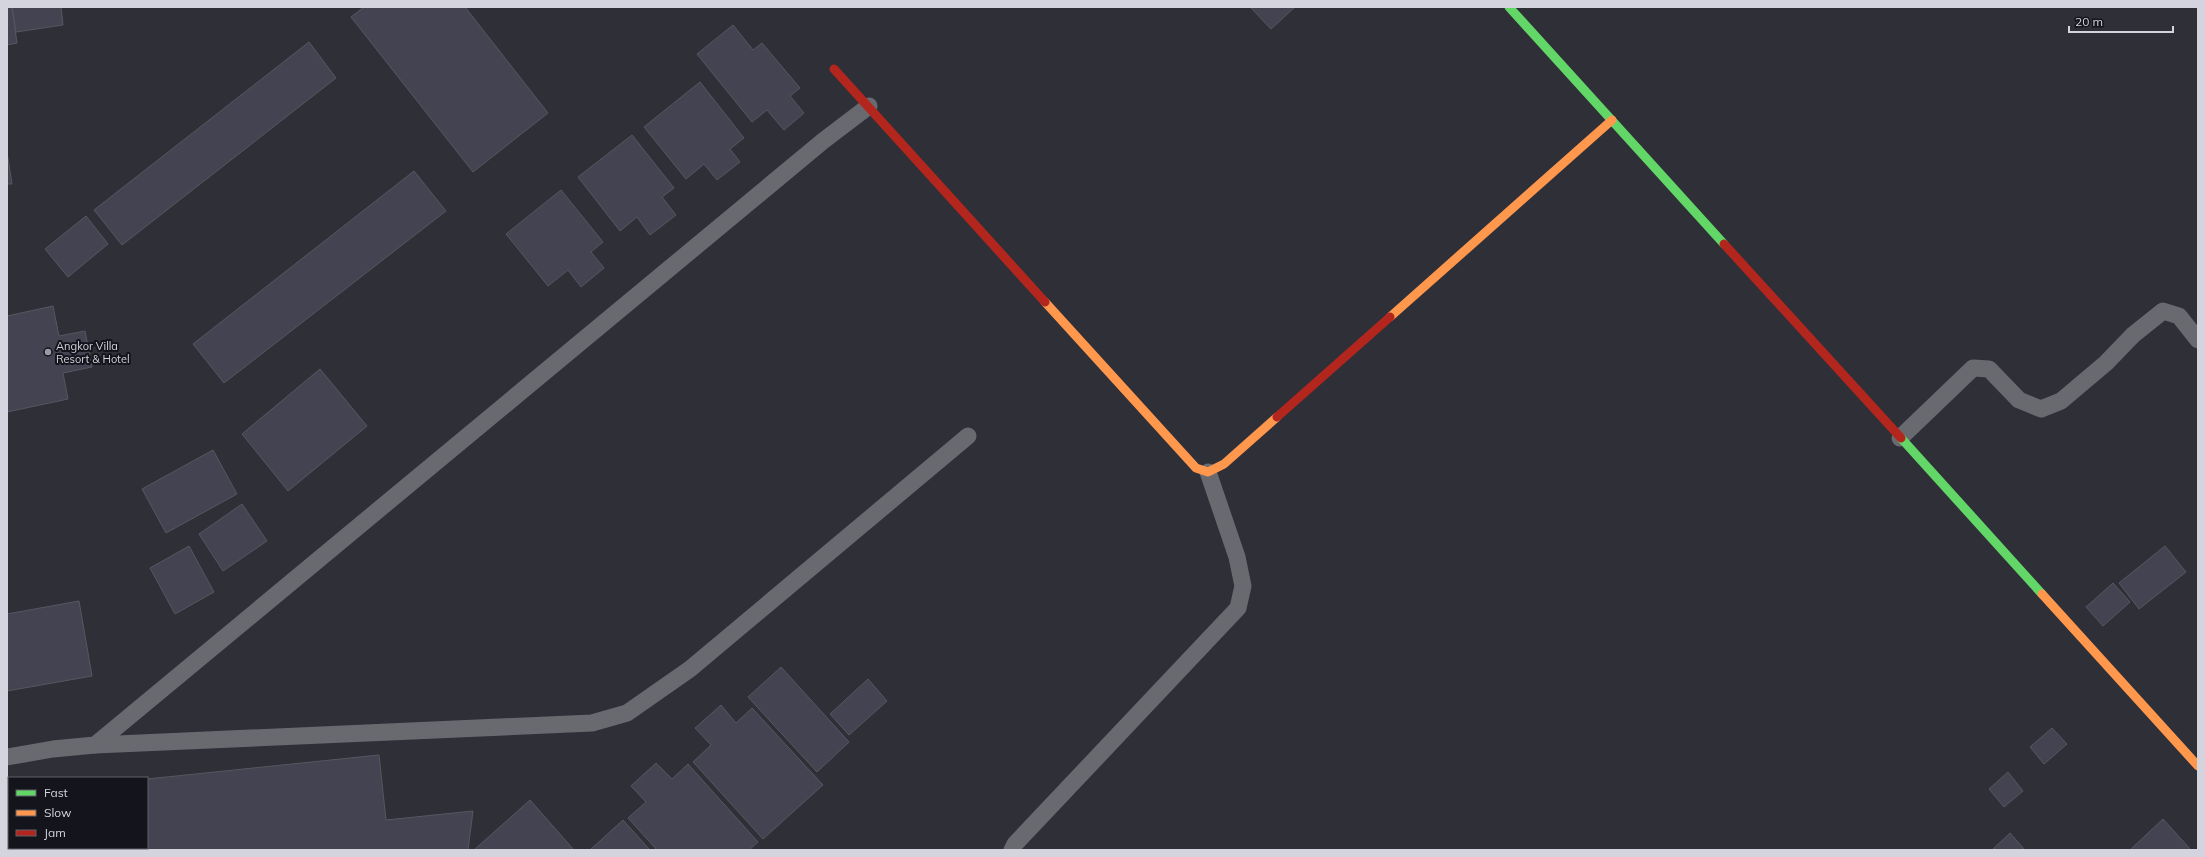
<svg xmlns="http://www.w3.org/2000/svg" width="2205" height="857" font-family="Mulish,sans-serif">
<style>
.building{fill:#434352;stroke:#57575f}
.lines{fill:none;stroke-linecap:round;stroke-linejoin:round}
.lane{stroke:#696970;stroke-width:17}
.fast{stroke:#63d668;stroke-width:9}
.slow{stroke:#ff974d;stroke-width:9}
.jam{stroke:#b3261e;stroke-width:9}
.poi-dot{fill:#9a9aa5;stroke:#14141c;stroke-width:1.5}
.labels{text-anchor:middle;stroke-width:4;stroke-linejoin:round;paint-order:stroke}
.poi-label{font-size:11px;fill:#d4d4df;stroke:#14141c;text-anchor:start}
</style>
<rect width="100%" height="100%" fill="#2f2f38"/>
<!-- building -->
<g class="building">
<path d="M7 7H12L17 43 7 45Z"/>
<path d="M12 7H61L63 25 16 32Z"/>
<path d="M364 7H465L548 113 473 172 351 17Z"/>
<path d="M1250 7H1295L1271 29Z"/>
<path d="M733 25 753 50 762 43 800 88 790 96 804 113 784 130 767 110 752 122 697 54Z"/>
<path d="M309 42 336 78 122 245 94 210Z"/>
<path d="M700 82 744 138 730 149 740 162 717 180 704 164 686 179 644 127Z"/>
<path d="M632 135 674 188 662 197 676 215 650 235 637 217 620 231 578 177Z"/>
<path d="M7 152 12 184H7Z"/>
<path d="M414 171 446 211 224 383 193 344Z"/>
<path d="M561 190 603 242 591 252 604 268 581 287 568 270 548 286 506 234Z"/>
<path d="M86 216 108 244 68 277 45 249Z"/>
<path d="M53 306 59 336 85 331 92 367 63 373 68 399 7 412V316Z"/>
<path d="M320 369 367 426 288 491 242 434Z"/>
<path d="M213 450 237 494 166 533 142 489Z"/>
<path d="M242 504 267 541 223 571 199 534Z"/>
<path d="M189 546 214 592 175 614 150 568Z"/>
<path d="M2165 546 2186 572 2139 609 2119 583Z"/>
<path d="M2113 583 2130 602 2103 626 2086 607Z"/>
<path d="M79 601 92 676 7 691V614Z"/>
<path d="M781 667 849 742 817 772 748 697Z"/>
<path d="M868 679 887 701 849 735 830 714Z"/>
<path d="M721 705 736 723 752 708 823 785 763 839 693 762 711 745 695 728Z"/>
<path d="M2052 728 2067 744 2044 764 2030 747Z"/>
<path d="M379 755 386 820 473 811 468 850H112L111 848H147V779Z"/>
<path d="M656 763 672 779 688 764 758 842 749 850H657L628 818 646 802 631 786Z"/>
<path d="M2008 772 2023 791 2004 807 1989 789Z"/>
<path d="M530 800 574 850H474Z"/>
<path d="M2163 819 2191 850H2130Z"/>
<path d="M623 820 650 850H590Z"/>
<path d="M2010 833 2025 850H1992Z"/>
<path d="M7 847 28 848 29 850H7Z"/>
</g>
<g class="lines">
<!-- lane -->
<g class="lane">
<path d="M1900 438 1973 368 1989 369 2019 400 2041 409 2061 401 2106 363 2133 335 2163 311 2179 316 2198 340"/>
<path d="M95 745 592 723 627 713 690 669 968 436"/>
<path d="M7 757 53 749 95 745 823 141 869 106"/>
<path d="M1012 850 1015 844 1238 608 1243 586 1237 557 1208 472"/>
</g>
<!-- fast -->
<g class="fast">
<path d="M1509 7 1724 244"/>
<path d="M1901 438 2042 594"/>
</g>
<!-- slow -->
<g class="slow">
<path d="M1045 302 1196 468 1208 472 1224 464 1277 417"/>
<path d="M1390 317 1612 120"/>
<path d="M2042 594 2198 766"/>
</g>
<!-- jam -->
<g class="jam">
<path d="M834 69 1045 302"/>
<path d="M1724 244 1901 438"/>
<path d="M1277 417 1390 317"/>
</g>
</g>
<!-- markers -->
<circle class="poi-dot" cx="48" cy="352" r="4"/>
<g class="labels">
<!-- poi labels -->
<g class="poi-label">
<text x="56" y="350">Angkor Villa<tspan x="56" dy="13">Resort &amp; Hotel</tspan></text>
</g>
</g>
<!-- border -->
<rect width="2205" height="857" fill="none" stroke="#d4d4df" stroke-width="16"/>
<!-- legend -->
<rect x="8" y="777" width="140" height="72" fill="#14141c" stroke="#61616a"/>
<rect x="16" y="790" width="20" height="6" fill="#63d668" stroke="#61616a"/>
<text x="44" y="797" font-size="12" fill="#d4d4df">Fast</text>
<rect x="16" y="810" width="20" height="6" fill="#ff974d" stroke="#61616a"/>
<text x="44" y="817" font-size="12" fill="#d4d4df">Slow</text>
<rect x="16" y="830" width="20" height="6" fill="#b3261e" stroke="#61616a"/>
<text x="44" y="837" font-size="12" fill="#d4d4df">Jam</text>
<!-- scale -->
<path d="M2069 26v6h104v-6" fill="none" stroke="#d4d4df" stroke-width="2"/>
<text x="2075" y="26" font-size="12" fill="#d4d4df" stroke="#14141c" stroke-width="3" paint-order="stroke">20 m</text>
</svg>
